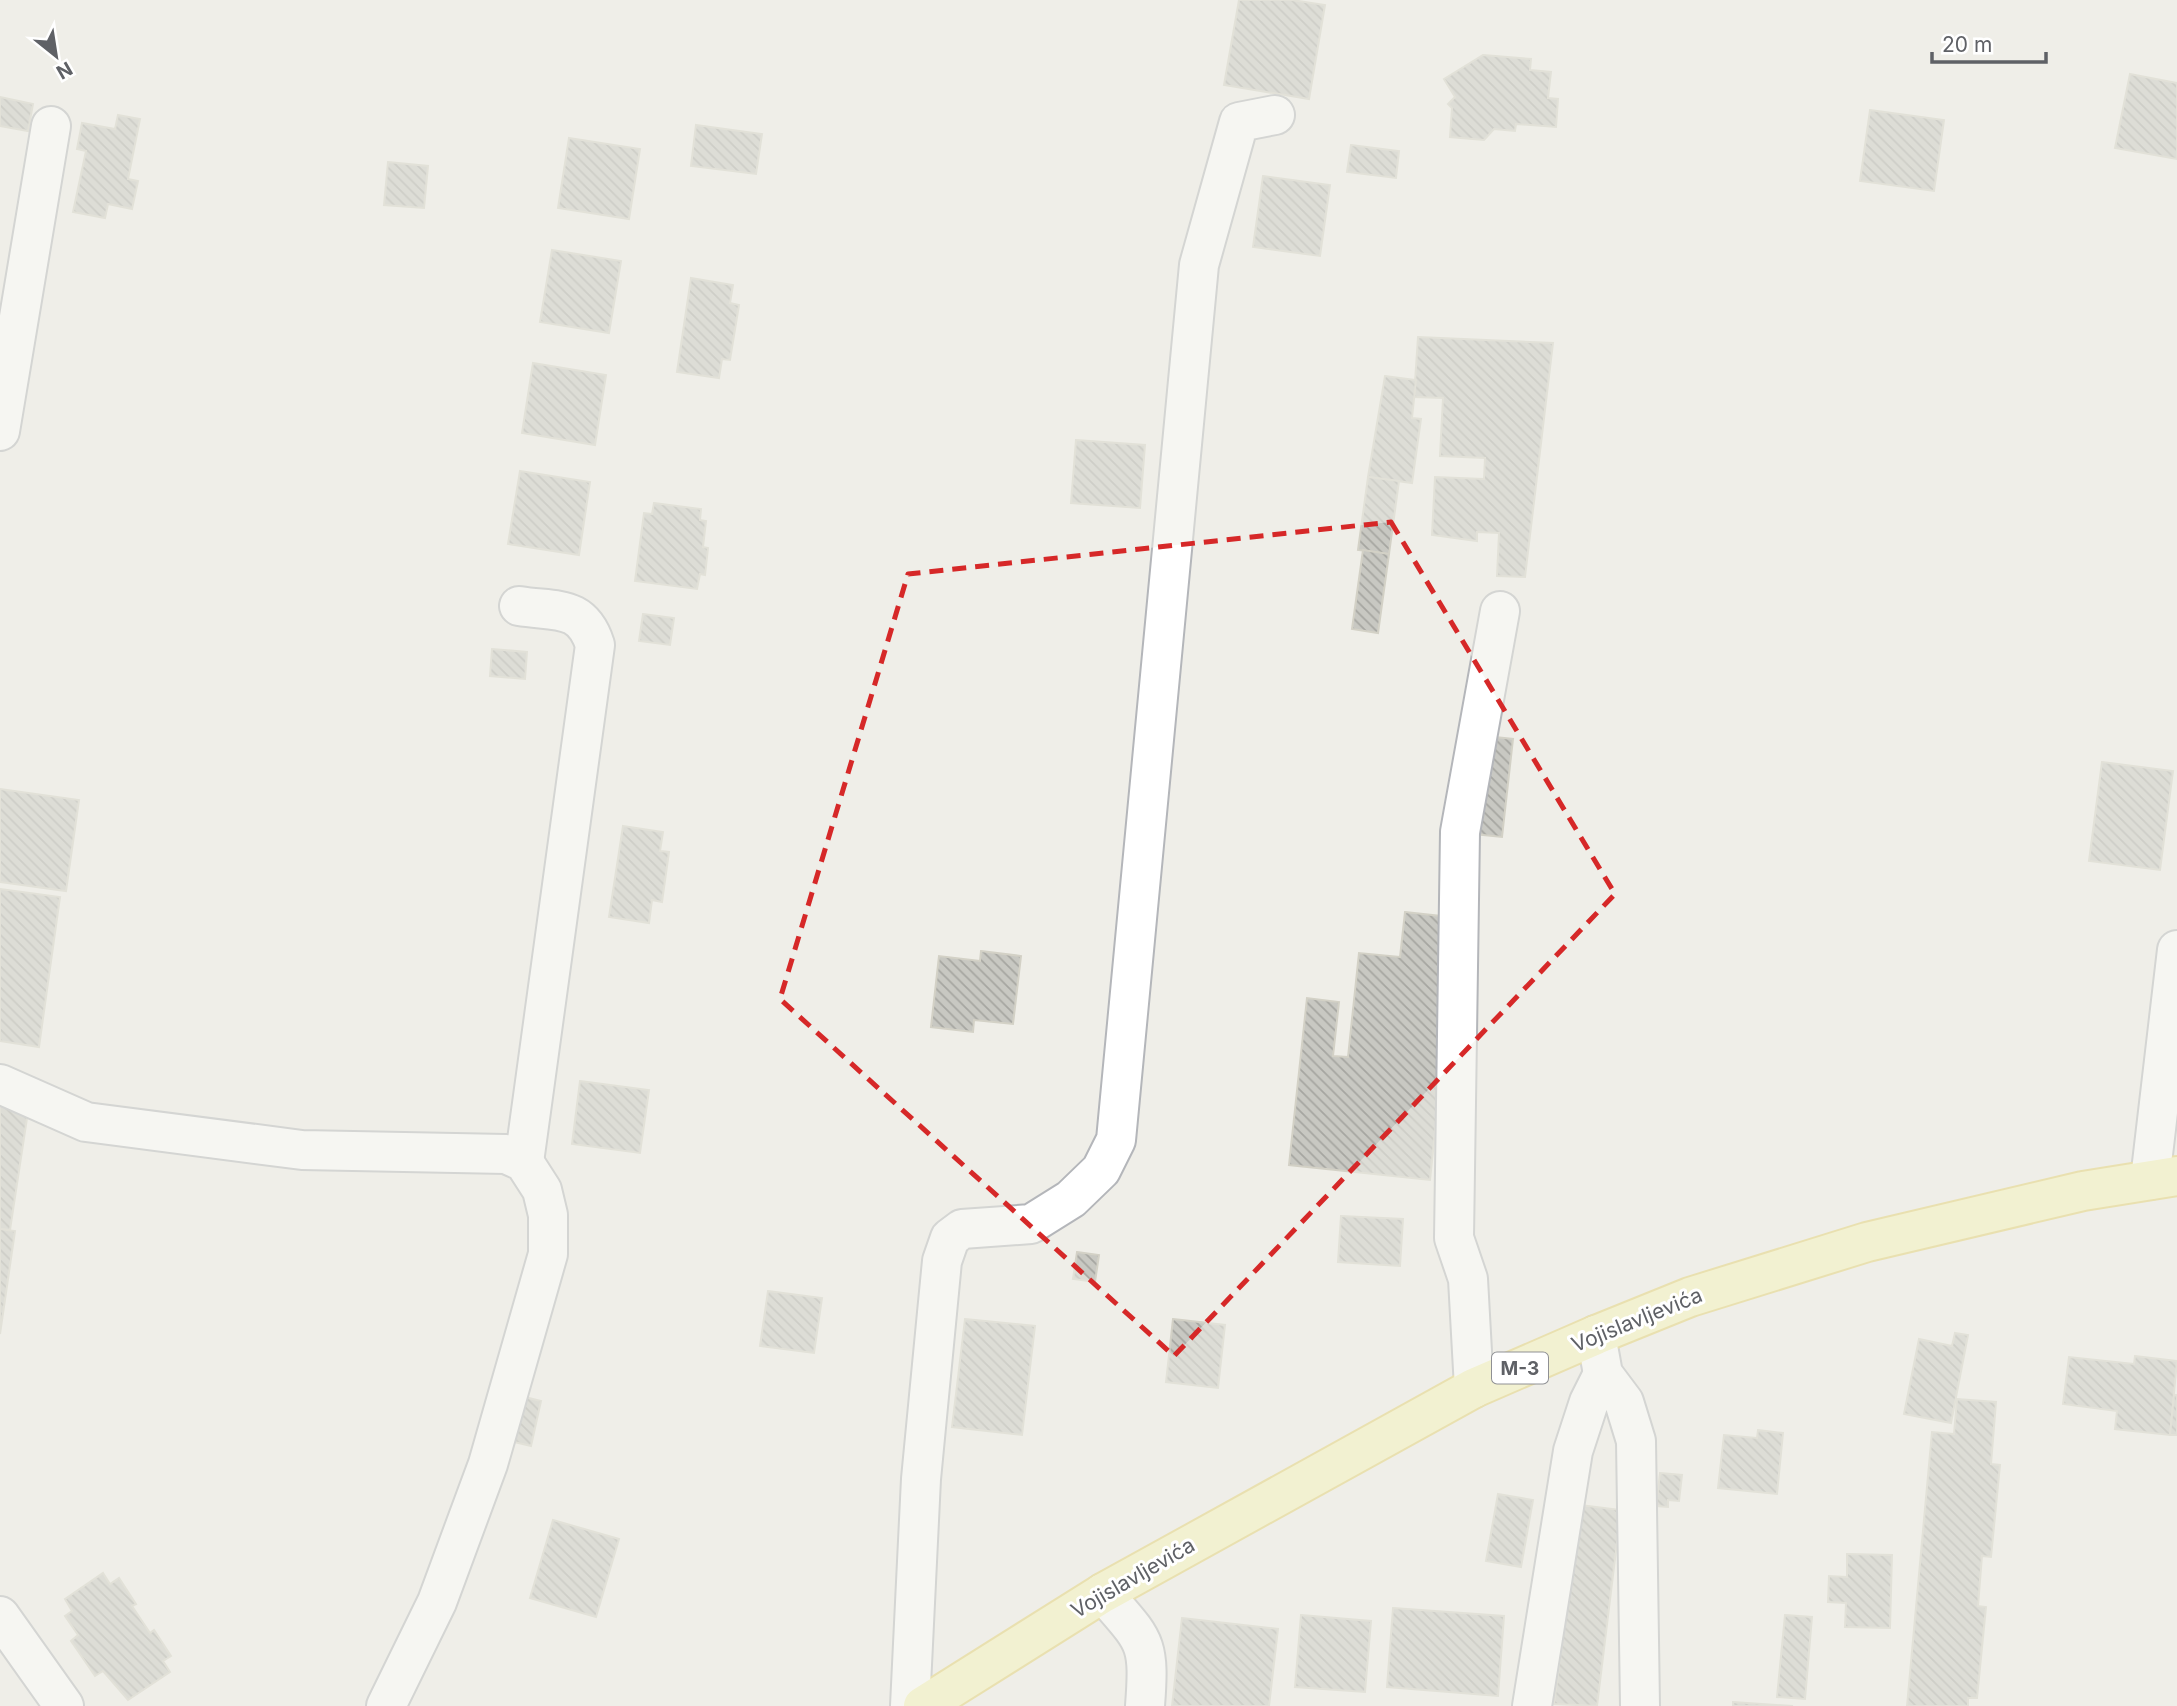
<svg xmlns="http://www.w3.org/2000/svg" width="2177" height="1706" font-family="Inter,sans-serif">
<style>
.building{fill:url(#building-back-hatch);stroke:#d3d1c6;stroke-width:2}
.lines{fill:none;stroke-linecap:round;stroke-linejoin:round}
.minor-casing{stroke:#b4b6ba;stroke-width:42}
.major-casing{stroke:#e3cf6d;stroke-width:42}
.minor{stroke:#fff;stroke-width:38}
.major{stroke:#f7f4b5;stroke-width:38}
.marked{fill:none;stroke:#d62828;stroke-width:5;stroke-dasharray:14 9;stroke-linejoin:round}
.labels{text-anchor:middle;stroke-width:6;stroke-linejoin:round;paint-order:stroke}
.shield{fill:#fff;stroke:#8f9094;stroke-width:2}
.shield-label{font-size:19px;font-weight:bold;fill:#5f6166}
.street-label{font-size:21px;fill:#5f6166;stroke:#fff}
</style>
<defs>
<pattern id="building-back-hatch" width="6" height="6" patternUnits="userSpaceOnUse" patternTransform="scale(1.75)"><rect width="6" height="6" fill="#c8c8c2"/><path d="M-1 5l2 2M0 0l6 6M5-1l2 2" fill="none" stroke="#a6a6a1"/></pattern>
</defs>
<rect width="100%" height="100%" fill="#efeee8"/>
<!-- building -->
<g class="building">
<path d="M1239 0H1292L1325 5 1309 99 1224 85Z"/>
<path d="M1483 55 1531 59 1530 70 1551 72 1548 98 1558 99 1556 127 1516 124 1515 131 1494 129 1484 140 1450 137 1452 108 1448 104 1455 97 1444 79Z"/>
<path d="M2130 74 2177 83V159L2115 148Z"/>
<path d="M0 97 33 104 28 131 0 126Z"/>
<path d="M1870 110 1944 120 1934 191 1860 181Z"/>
<path d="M118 115 140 119 128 179 138 181 132 209 108 204 105 218 73 212 86 151 77 149 82 123 115 129Z"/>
<path d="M696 125 762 134 756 174 691 166Z"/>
<path d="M569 138 640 149 629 219 558 208Z"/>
<path d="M1351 145 1399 151 1396 178 1347 172Z"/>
<path d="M388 162 428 166 424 208 384 205Z"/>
<path d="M1263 176 1330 185 1320 256 1253 247Z"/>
<path d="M552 250 621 261 609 333 540 322Z"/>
<path d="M691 278 733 285 730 303 739 305 730 360 722 359 719 378 677 372Z"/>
<path d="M1418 337 1553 343 1525 577 1497 576 1499 533 1477 532V541L1432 535 1435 477 1484 479 1485 458 1440 456 1443 398 1414 397Z"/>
<path d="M533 363 606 375 595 445 522 433Z"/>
<path d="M1385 376 1416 380 1412 418 1421 419 1412 483 1368 477Z"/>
<path d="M1076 440 1145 445 1140 508 1071 503Z"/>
<path d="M520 471 590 482 579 555 508 544Z"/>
<path d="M1368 477 1399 481 1389 554 1358 550Z"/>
<path d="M654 503 701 509 700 520 706 521 703 547 708 548 705 575 700 574 697 589 635 581 644 513 652 514Z"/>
<path d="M1363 550 1389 554 1378 633 1352 629Z"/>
<path d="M643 614 674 618 670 645 639 641Z"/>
<path d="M492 649 527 652 525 679 490 676Z"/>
<path d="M1485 736 1513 739 1502 837 1474 834Z"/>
<path d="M2102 762 2173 771 2160 870 2089 861Z"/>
<path d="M0 789 79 800 66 891 0 882Z"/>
<path d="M623 826 663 832 660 851 669 852 662 902 652 900 649 923 609 917Z"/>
<path d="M0 889 60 897 39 1047 0 1041Z"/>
<path d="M1405 912 1450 917 1455 942 1430 1180 1289 1165 1307 998 1339 1002 1333 1056 1348 1057 1359 953 1400 957Z"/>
<path d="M981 951 1021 956 1013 1024 974 1020 973 1032 931 1027 939 956 980 961Z"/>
<path d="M580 1081 649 1090 640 1153 572 1144Z"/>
<path d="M0 1093 29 1105 10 1230 0 1229Z"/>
<path d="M1341 1216 1403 1219 1400 1266 1338 1262Z"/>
<path d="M0 1229 15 1231 0 1334Z"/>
<path d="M1077 1252 1099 1255 1095 1282 1073 1279Z"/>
<path d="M768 1291 822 1298 814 1353 760 1346Z"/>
<path d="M965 1319 1035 1326 1022 1435 952 1427Z"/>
<path d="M1173 1319 1225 1325 1218 1388 1166 1382Z"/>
<path d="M1955 1333 1968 1335 1951 1423 1904 1414 1919 1339 1952 1346Z"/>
<path d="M2135 1356 2177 1361 2170 1435 2115 1429 2117 1411 2063 1404 2069 1357 2134 1364Z"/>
<path d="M2174 1395H2177V1435H2170Z"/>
<path d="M521 1396 541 1401 531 1446 510 1441Z"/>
<path d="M1957 1399 1996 1402 1991 1464 2000 1465 1991 1557 1982 1556 1978 1606 1986 1607 1977 1698H1968V1706H1907L1932 1432 1954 1434Z"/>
<path d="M1758 1430 1783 1433 1777 1494 1718 1488 1724 1435 1757 1438Z"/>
<path d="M1660 1473 1682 1475 1679 1501 1668 1500V1507L1656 1506Z"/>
<path d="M1498 1494 1533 1500 1521 1567 1486 1561Z"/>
<path d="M1580 1505 1621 1510 1597 1706 1554 1704Z"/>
<path d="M553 1520 619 1539 596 1617 530 1598Z"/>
<path d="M1847 1554 1892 1555 1890 1628 1845 1627 1846 1603 1828 1602 1829 1576 1847 1577Z"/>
<path d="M103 1573 110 1584 119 1578 136 1604 132 1606 150 1633 154 1630 171 1656 163 1661 170 1672 128 1700 103 1671 95 1676 71 1641 78 1635 65 1616 72 1611 65 1599Z"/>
<path d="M1393 1608 1504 1616 1498 1696 1387 1687Z"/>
<path d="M1301 1615 1371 1621 1365 1692 1295 1687Z"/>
<path d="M1785 1615 1812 1617 1805 1699 1777 1697Z"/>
<path d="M1182 1618 1278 1629 1269 1706H1172Z"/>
<path d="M1733 1702 1793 1706H1733Z"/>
</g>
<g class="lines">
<!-- minor casing -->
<g class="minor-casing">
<g id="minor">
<path d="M0 431 51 126"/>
<path d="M519 606C556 612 582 604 595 645L524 1162"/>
<path d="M0 1084 86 1122 302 1150 506 1154 524 1162 542 1190 548 1215V1254L488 1464 437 1602 386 1706"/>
<path d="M2150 1180 2177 950"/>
<path d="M1596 1335 1603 1374 1624 1402 1636 1441 1640 1706"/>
<path d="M1474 1388 1468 1279 1454 1238 1460 832 1500 611"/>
<path d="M1103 1593C1145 1642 1150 1640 1145 1706"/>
<path d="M0 1616 64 1706"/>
<path d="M910 1706 921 1479 942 1261 950 1238 962 1229 1031 1224 1071 1199 1101 1170 1116 1140 1199 265 1239 122 1275 115"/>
<path d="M1532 1706 1573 1451 1589 1402 1603 1374"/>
</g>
</g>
<!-- major casing -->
<g class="major-casing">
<path id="major" d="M923 1706 1103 1593 1474 1388 1596 1335 1690 1297 1867 1242 2083 1191 2177 1176"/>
</g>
<!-- minor -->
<use href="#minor" class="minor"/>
<!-- major -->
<use href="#major" class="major"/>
</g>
<!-- marked area -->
<path d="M0 0H2177V1706H0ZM1391 522 1615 894 1174 1356 780 999 908 574Z" fill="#efeee8" fill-opacity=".55" fill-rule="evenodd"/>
<path class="marked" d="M1391 522 1615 894 1174 1356 780 999 908 574Z"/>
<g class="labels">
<!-- shield labels -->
<rect class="shield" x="1492" y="1352.5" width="56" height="31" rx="5"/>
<g class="shield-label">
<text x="1520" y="1375">M-3</text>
</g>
<!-- street labels -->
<g class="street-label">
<text transform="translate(1637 1320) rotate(-22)" y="7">Vojislavljevića</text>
<text transform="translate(1133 1578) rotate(-30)" y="7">Vojislavljevića</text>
</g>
</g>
<!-- north arrow -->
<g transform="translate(56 56) rotate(150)" stroke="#ffffff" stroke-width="5" paint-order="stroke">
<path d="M0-5L12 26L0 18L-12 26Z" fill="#5f6166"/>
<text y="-10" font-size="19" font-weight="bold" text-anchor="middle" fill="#5f6166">N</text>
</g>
<!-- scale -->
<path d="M1932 52v10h114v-10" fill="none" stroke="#5f6166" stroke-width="3.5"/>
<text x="1942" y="52" font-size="21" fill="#5f6166" stroke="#ffffff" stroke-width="5" paint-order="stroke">20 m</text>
</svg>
